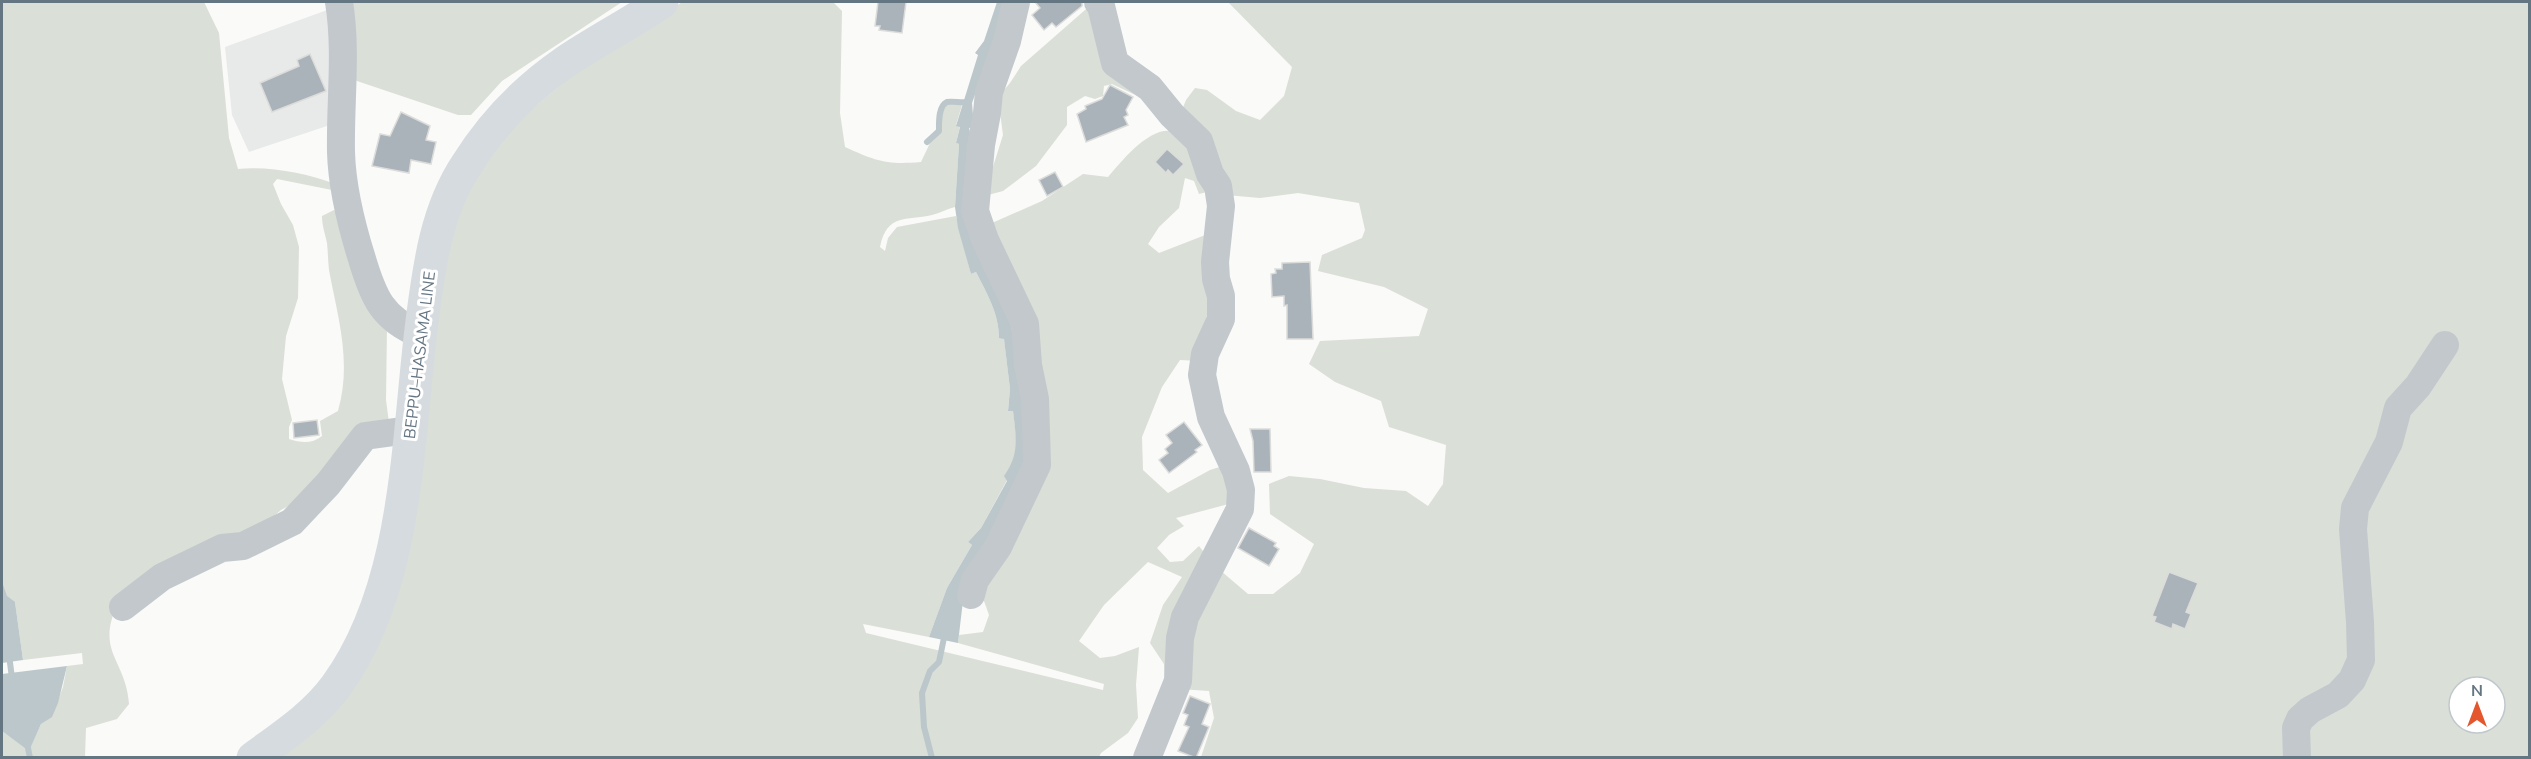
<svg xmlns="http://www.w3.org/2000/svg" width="2531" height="759" font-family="'Nunito Sans',sans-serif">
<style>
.built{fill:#e8e9e9}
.green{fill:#dadfd7;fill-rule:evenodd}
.water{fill:#bbc7cb}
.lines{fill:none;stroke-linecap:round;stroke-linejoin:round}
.stream{stroke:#bbc7cb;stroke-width:6}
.building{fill:#aab3b9;stroke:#dcdcda;stroke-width:1.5}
.minor{stroke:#c3c8cc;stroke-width:28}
.major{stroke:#d6dbdf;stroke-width:33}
.labels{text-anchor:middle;stroke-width:6;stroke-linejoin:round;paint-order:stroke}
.street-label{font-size:16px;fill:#657683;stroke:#fff}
</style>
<rect width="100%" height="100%" fill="#fafaf8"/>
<!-- built -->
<path class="built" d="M330 9 333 124 249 152 232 115 225 47Z"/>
<!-- green -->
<g class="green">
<path d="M2 2H204L219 33 229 138 238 169C268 166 307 173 335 184L337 191 277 179 273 184 281 204 293 225 299 247 298 298 286 336 282 379 292 420 289 427V439C301 443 312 444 322 436L320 421 338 411C352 362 338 318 329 270 328 261 328 252 327 243 325 233 322 226 322 216L334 210 340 213 387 326 386 400 389 423 307 496 281 510 260 528 120 599C93 652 126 658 129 704L117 719 86 728 85 757H2V731L29 750 41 724 52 716 63 687 67 666 83 664 82 653 23 660 15 602 2 604Z"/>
<path d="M348 2H622L502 81 471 115H458L354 80Z"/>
<path d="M682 2H833L842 11 840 113 845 147C876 161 886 165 921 162L930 143 939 131 940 117 947 104 962 105 956 125 960 126 956 143 959 144 955 207C947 209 940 213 932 215 906 221 887 213 880 247L885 251 888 238 897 227 956 216 971 274 976 272C987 294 999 313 999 338H1004L1010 389 1008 410H1013C1016 437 1021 454 1005 476L1007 480 981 528 968 542 972 545 947 588 929 637 863 624 866 633 1103 690 1104 684 958 643 959 635 983 632 989 615 984 601 977 594 1032 506 992 223 1042 201 1083 174 1108 177C1122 161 1148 128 1171 131 1176 131 1183 136 1188 138L1207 192 1199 194 1194 181 1185 178 1179 208 1159 227 1148 244 1159 253 1213 232 1212 282 1200 361 1180 360 1162 387 1142 437 1143 470 1168 493 1210 470 1229 464 1236 502 1176 518 1184 526 1169 535 1157 548 1170 562 1183 561 1199 546 1214 565 1248 594H1273L1300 573 1314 544 1270 514 1269 484 1289 476 1320 479 1364 488 1406 491 1428 506 1443 484 1446 445 1389 427 1381 401 1335 382 1309 364 1320 341 1419 336 1428 309 1384 287 1318 271 1322 255 1362 238 1365 230 1359 203 1298 193 1260 198 1226 195 1182 110 1186 100 1195 88 1207 90 1236 111 1260 120 1284 96 1292 67 1228 2H2529V757H1201L1214 718 1209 691 1165 688 1164 664 1150 643 1163 605 1182 577 1148 562 1104 605 1079 641 1100 658 1115 656 1139 647 1136 685 1138 718 1128 733 1101 753 1099 757 280 758 352 684 455 217 482 165 504 133 570 77 669 12ZM2459 687H2495V723H2459Z"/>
<path d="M1093 3 1144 99 1112 84 1104 86 1103 96 1095 99 1085 96 1067 107V125L1036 166 1003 191 988 195 992 170 1003 135 998 97 1010 83 1021 66Z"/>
</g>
<!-- water -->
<g class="water">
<path d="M997 2H1008L972 103 974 127 969 128 1028 407 1021 485 964 592 958 643 929 637 947 588 972 545 968 542 981 528 1007 481 1004 476C1020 454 1016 437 1013 411H1008L1010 389 1004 339 999 338C999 313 987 294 976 272L971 274 958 228 955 207 959 144 956 143 960 127 956 126 978 55 975 53 984 41Z"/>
<path d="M2 582 7 596 15 602 23 660 2 663Z"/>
<path d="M67 666 58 703 52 717 41 724 29 751 2 731V674Z"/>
</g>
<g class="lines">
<!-- stream -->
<g class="stream">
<path d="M927 142 939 131C939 123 938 106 947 102 952 101 962 103 967 102"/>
<path d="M9 655 12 678"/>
<path d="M27 743 30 758"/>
<path d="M932 758 924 727 922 693 930 671 939 662 945 633"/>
</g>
</g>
<!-- building -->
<g class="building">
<path d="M878 2H906L902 33 879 30 880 26H875Z"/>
<path d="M1035 2H1082V6L1056 27 1052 23 1044 30 1032 15 1040 8Z"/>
<path d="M310 54 326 91 272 112 260 83 299 66 297 60Z"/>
<path d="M1110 85 1133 97 1126 110 1128 115 1124 117 1128 125 1086 142 1077 114 1086 109 1085 106 1102 99Z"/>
<path d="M401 112 430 126 426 140 436 142 431 164 411 160 409 173 372 166 380 134 390 136Z"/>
<path d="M1167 149 1184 164 1173 175 1168 170 1166 173 1155 162Z"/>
<path d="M1055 172 1063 187 1047 196 1039 180Z"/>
<path d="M1310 262 1313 339H1287V305L1284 306V296L1272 297 1271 274 1276 273 1275 269H1282V263Z"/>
<path d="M317 420 319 435 294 438 293 423Z"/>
<path d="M1184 422 1202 445 1195 450 1197 452 1169 473 1159 460 1168 453 1165 449 1172 443 1166 435Z"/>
<path d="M1250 429H1270L1271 472H1254L1253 441Z"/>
<path d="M1249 528 1276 543 1274 546 1279 549 1269 566 1238 548Z"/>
<path d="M2169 572 2198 583 2186 612 2191 614 2185 629 2173 624 2172 629 2154 622 2156 617 2152 616Z"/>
<path d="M1190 696 1210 704 1202 724 1209 727 1196 758 1178 751 1189 727 1184 725 1188 715 1183 713Z"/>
</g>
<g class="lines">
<!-- minor -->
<g class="minor">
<path d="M339 2C347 51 340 102 341 152 342 189 351 224 362 259 373 296 382 319 420 334"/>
<path d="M1098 2 1101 6 1115 63 1150 88 1172 115 1199 141 1210 174 1218 186 1221 206 1215 262 1216 279 1221 296V319L1205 354 1202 375 1211 417 1236 471 1241 490 1240 509 1185 617 1180 638 1178 681 1147 758"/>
<path d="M971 595 975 580 998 547 1037 465 1035 399 1028 365 1025 324 985 240 975 211 981 145 987 113 989 92 1007 41 1016 2"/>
<path d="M123 607 162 577 222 548 243 546 292 522 328 484 365 436 409 430"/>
<path d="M2297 758 2296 728 2300 719 2310 710 2338 695 2352 680 2361 660 2360 622 2353 529 2355 508 2389 442 2398 408 2418 386 2445 345"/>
</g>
<!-- major -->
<path class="major" d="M253 758C283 736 314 716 336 686 409 586 407 439 422 321 429 267 436 210 467 164 492 124 526 89 565 62 596 41 631 23 662 2"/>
</g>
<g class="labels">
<!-- street labels -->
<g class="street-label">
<text transform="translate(419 355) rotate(-83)" y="6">BEPPU–HASAMA LINE</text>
</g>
</g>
<!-- border -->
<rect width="2531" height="759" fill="none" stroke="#657683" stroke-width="6"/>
<!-- north arrow -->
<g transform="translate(2477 705)"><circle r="28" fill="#ffffff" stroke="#c1c8cd" stroke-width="1.5"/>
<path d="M0-4.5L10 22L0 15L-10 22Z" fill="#e4572e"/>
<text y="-9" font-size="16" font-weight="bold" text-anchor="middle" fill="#657683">N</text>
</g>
</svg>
